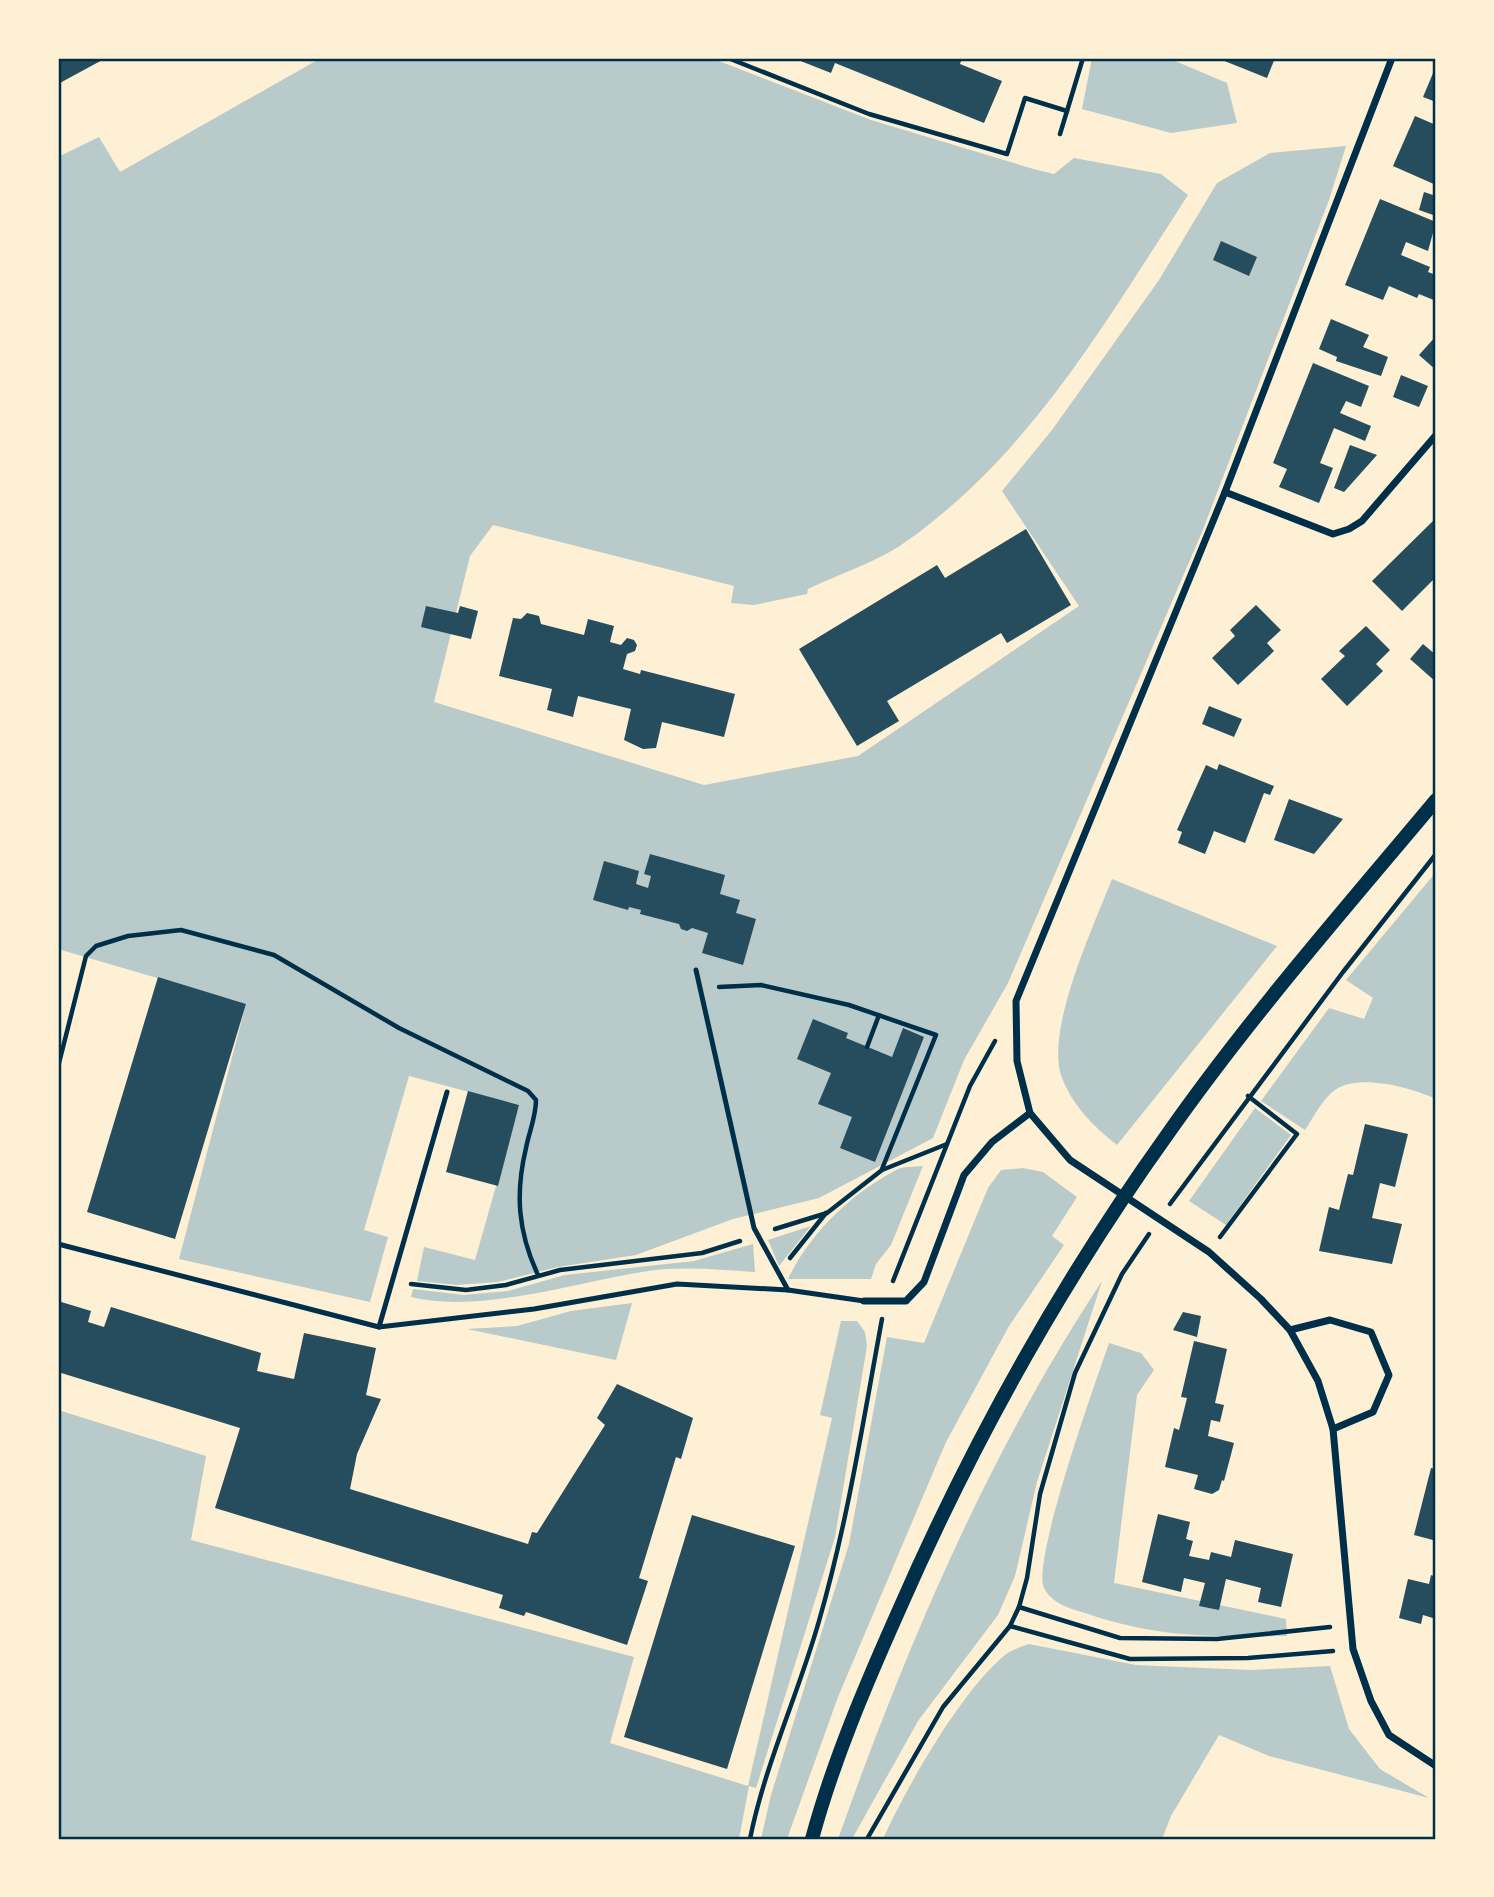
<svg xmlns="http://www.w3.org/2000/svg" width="1494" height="1897" font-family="'Space Grotesk',sans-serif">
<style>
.green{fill:#b9caca}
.building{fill:#264d5e}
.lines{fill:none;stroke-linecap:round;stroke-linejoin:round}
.path{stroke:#003049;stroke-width:4.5}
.service{stroke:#003049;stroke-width:5}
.minor{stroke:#003049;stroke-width:7}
.secondary{stroke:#003049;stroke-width:14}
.neatline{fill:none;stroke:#003049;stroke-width:2.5}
</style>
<rect width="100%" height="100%" fill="#fdf0d5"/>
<!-- green -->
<g class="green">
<path d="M321 58H711L871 120 1037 170 1054 174 1074 158 1161 174 1188 195C1106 321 1030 455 904 543 877 562 839 574 808 589L807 594 754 605 731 603 734 586 493 525 470 556 434 702 704 785 858 756 1079 606 1002 491 1052 430 1159 280 1217 183 1270 153 1346 146 1329 200 1202 532 1008 983 964 1060 933 1138 819 1198 733 1219 636 1255 558 1267 498 1282 457 1285 417 1281 424 1247 475 1260 519 1105 409 1076 364 1230 388 1237 370 1302 179 1259 246 1004 58 949V157L99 137 120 172Z"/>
<path d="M1092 58H1168L1227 83 1237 123 1171 133 1082 109Z"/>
<path d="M1436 872V1099C1412 1088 1359 1073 1335 1090 1323 1098 1313 1118 1305 1130L1261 1101 1329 1008 1364 1019 1373 998 1346 980Z"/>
<path d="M1112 879 1277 946 1117 1145C1093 1126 1071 1104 1061 1075 1046 1028 1094 925 1112 879Z"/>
<path d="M1255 1108 1291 1135 1226 1225 1189 1201Z"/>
<path d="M923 1166 891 1245 876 1264 871 1279H788C810 1233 851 1194 896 1170 903 1166 915 1167 923 1166Z"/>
<path d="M1023 1168 1043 1172 1077 1197 1052 1236 1064 1245 1009 1326 946 1442 838 1697 787 1839H761L771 1795 849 1544 887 1337 924 1343 988 1188 1001 1170Z"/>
<path d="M811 1226 779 1266 768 1240Z"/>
<path d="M753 1244 755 1272C720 1270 683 1266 648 1271 576 1282 481 1314 411 1297L413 1289 464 1295 508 1291 565 1275 694 1261Z"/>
<path d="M1102 1281 1037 1482 1015 1576 998 1615 918 1721 852 1839H838C907 1645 988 1454 1102 1281Z"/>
<path d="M632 1303 616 1360 467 1329 517 1326 571 1311Z"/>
<path d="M841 1321H857L865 1332 867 1346 835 1537 756 1788 749 1786 739 1839H58V1410L206 1456 191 1540 634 1657 610 1743 748 1786 832 1418 820 1415Z"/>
<path d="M1109 1343 1141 1353 1154 1370 1137 1395 1114 1583 1286 1619 1287 1636C1213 1637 1159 1638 1088 1614 1071 1609 1052 1604 1044 1588 1031 1563 1097 1378 1109 1343Z"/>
<path d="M1029 1644 1136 1665 1250 1670 1330 1666 1349 1729 1380 1769 1429 1798 1269 1756 1219 1735 1171 1816 1162 1839H883C906 1788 961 1691 1005 1655 1011 1650 1021 1647 1029 1644Z"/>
</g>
<!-- building -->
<g class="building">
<path d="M58 58H106L58 84Z"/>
<path d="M793 58H962L960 64 1002 81 984 123 835 63 831 73Z"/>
<path d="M1217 58H1275L1267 78Z"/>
<path d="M1436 66V102L1423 97Z"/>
<path d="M1415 116 1436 125V185L1393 166Z"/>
<path d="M1424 192 1436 196V216L1419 210Z"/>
<path d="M1380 199 1436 222 1428 251 1406 242 1401 255 1430 267 1428 272 1436 275 1433 287 1436 289V301L1419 294 1417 298 1389 286 1383 300 1345 285Z"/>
<path d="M1221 241 1257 257 1249 276 1213 260Z"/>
<path d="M1331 319 1369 335 1363 347 1388 357 1381 376 1336 361 1337 357 1319 349Z"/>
<path d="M1436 336V370L1419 355Z"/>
<path d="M1313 363 1369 386 1361 407 1346 401 1340 413 1371 426 1365 441 1334 428 1320 463 1333 468 1319 503 1279 487 1287 469 1273 463Z"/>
<path d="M1401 375 1428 386 1419 407 1393 397Z"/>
<path d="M1350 445 1377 455 1344 492 1334 488Z"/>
<path d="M1436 518V577L1402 611 1372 581Z"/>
<path d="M1026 529 1071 605 1007 643 1001 633 887 701 899 721 857 746 799 649 937 565 945 578Z"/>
<path d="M1256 605 1281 630 1267 643 1274 651 1238 685 1212 658 1235 636 1230 630Z"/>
<path d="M426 606 458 613 460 606 478 611 471 639 421 627Z"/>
<path d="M527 613 539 616 541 624 584 635 588 619 614 626 610 642 621 645 627 638 634 640 637 645 635 651 627 654 623 669 640 674 641 670 735 694 724 737 662 722 656 748 643 749 624 740 631 709 578 696 573 717 547 710 552 689 499 676 513 618 521 619Z"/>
<path d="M1366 626 1390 650 1376 664 1383 671 1347 706 1321 679 1345 656 1339 651Z"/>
<path d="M1423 644 1436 655V682L1410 659Z"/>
<path d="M1209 706 1242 719 1234 737 1202 724Z"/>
<path d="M1219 764 1274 786 1270 795 1264 793 1245 843 1214 831 1205 854 1178 843 1182 832 1177 830 1206 765 1217 770Z"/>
<path d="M1289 799 1343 819 1314 854 1274 840Z"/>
<path d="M650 854 725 875 720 894 740 900 736 913 756 919 743 965 702 953 708 933 692 928 687 931 681 929 679 924 640 914 641 910 629 907 628 910 593 900 604 861 639 871 636 884 648 888 651 876 644 874Z"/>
<path d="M158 977 246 1004 175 1239 87 1212Z"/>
<path d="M813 1019 848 1033 846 1038 892 1057 903 1028 924 1037 875 1162 840 1148 852 1117 818 1104 831 1073 797 1059Z"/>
<path d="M468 1091 519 1105 498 1186 446 1172Z"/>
<path d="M1365 1124 1408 1134 1395 1187 1380 1183 1372 1218 1402 1224 1392 1264 1319 1251 1329 1207 1339 1210 1348 1174 1353 1175Z"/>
<path d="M58 1301 91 1311 88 1322 104 1327 111 1307 261 1353 257 1371 294 1379 304 1333 376 1348 366 1395 381 1399 357 1454 350 1489 528 1544 532 1532 537 1533 605 1425 597 1418 617 1384 693 1418 681 1459 676 1457 639 1578 648 1581 627 1645 526 1612 524 1616 499 1608 503 1595 215 1508 240 1428 58 1372Z"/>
<path d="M1183 1312 1201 1316 1197 1337 1173 1330Z"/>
<path d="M1194 1341 1227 1349 1215 1403 1224 1405 1220 1422 1211 1420 1208 1436 1234 1443 1224 1481 1222 1480 1219 1490 1212 1494 1194 1489 1198 1475 1165 1467 1174 1428 1179 1430 1187 1398 1181 1397Z"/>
<path d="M1431 1468 1436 1469V1538L1433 1540 1414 1535Z"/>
<path d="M1158 1514 1190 1522 1186 1539 1193 1541 1189 1556 1209 1560 1211 1552 1231 1557 1235 1540 1293 1554 1281 1607 1258 1602 1261 1588 1226 1579 1219 1610 1199 1606 1205 1583 1184 1578 1181 1592 1142 1582Z"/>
<path d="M692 1515 795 1546 727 1769 624 1737Z"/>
<path d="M1431 1575 1436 1577V1619L1423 1615 1421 1624 1399 1618 1408 1579 1429 1584Z"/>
</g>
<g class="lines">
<!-- path -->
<g class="path">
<path d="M728 58 869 114 1007 154 1025 98 1067 111 1060 134"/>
<path d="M1067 111 1083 58"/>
<path d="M719 987 761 985 849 1005 936 1035 882 1169"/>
<path d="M867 1047 879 1015"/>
<path d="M58 1067 86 956 96 946 128 936 181 930 274 955 399 1028 528 1091 536 1100C536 1117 529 1132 526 1148 515 1194 518 1232 538 1275"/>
<path d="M1170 1204 1343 972 1436 854"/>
<path d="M775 1229 827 1213 882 1170 947 1144"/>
<path d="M1220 1237 1297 1134 1248 1096"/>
<path d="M790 1258 826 1213"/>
<path d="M893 1281 970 1086 995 1041"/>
<path d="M411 1284 466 1290 506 1285 560 1270 702 1253 740 1241"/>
<path d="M1019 1607 1120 1638 1217 1639 1330 1627"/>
<path d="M1010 1626 1130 1659 1248 1658 1333 1651"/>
<path d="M750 1839C765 1764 798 1695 819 1621 848 1520 863 1422 882 1319"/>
<path d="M867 1839 943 1707 1010 1626 1019 1607 1027 1578 1040 1494 1075 1373 1122 1274 1149 1234"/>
</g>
<!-- service -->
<g class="service">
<path d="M696 970 754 1228 788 1290"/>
<path d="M58 1244 379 1327 534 1309 677 1284 788 1290 864 1301"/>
<path d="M379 1327 447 1092"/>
</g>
<!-- minor -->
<g class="minor">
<path d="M1392 58 1225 492 1016 1001 1017 1061 1030 1113 1070 1160 1209 1252 1261 1299 1290 1330 1318 1381 1333 1429 1353 1649 1371 1701 1389 1735 1436 1766"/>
<path d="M1225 492 1333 534 1349 529 1362 521 1436 435"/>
<path d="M864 1301H906L924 1282 964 1175 992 1142 1030 1113"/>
<path d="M1290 1330 1330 1320 1371 1332 1389 1375 1373 1412 1333 1429"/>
</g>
<!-- secondary -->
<path class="secondary" d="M812 1839C833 1761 866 1684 899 1610 972 1443 1061 1283 1167 1135 1249 1018 1344 910 1436 800"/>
</g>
<!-- border -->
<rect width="1494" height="1897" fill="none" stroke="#fdf0d5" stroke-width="119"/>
<rect x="60" y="60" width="1374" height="1778" class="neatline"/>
</svg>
